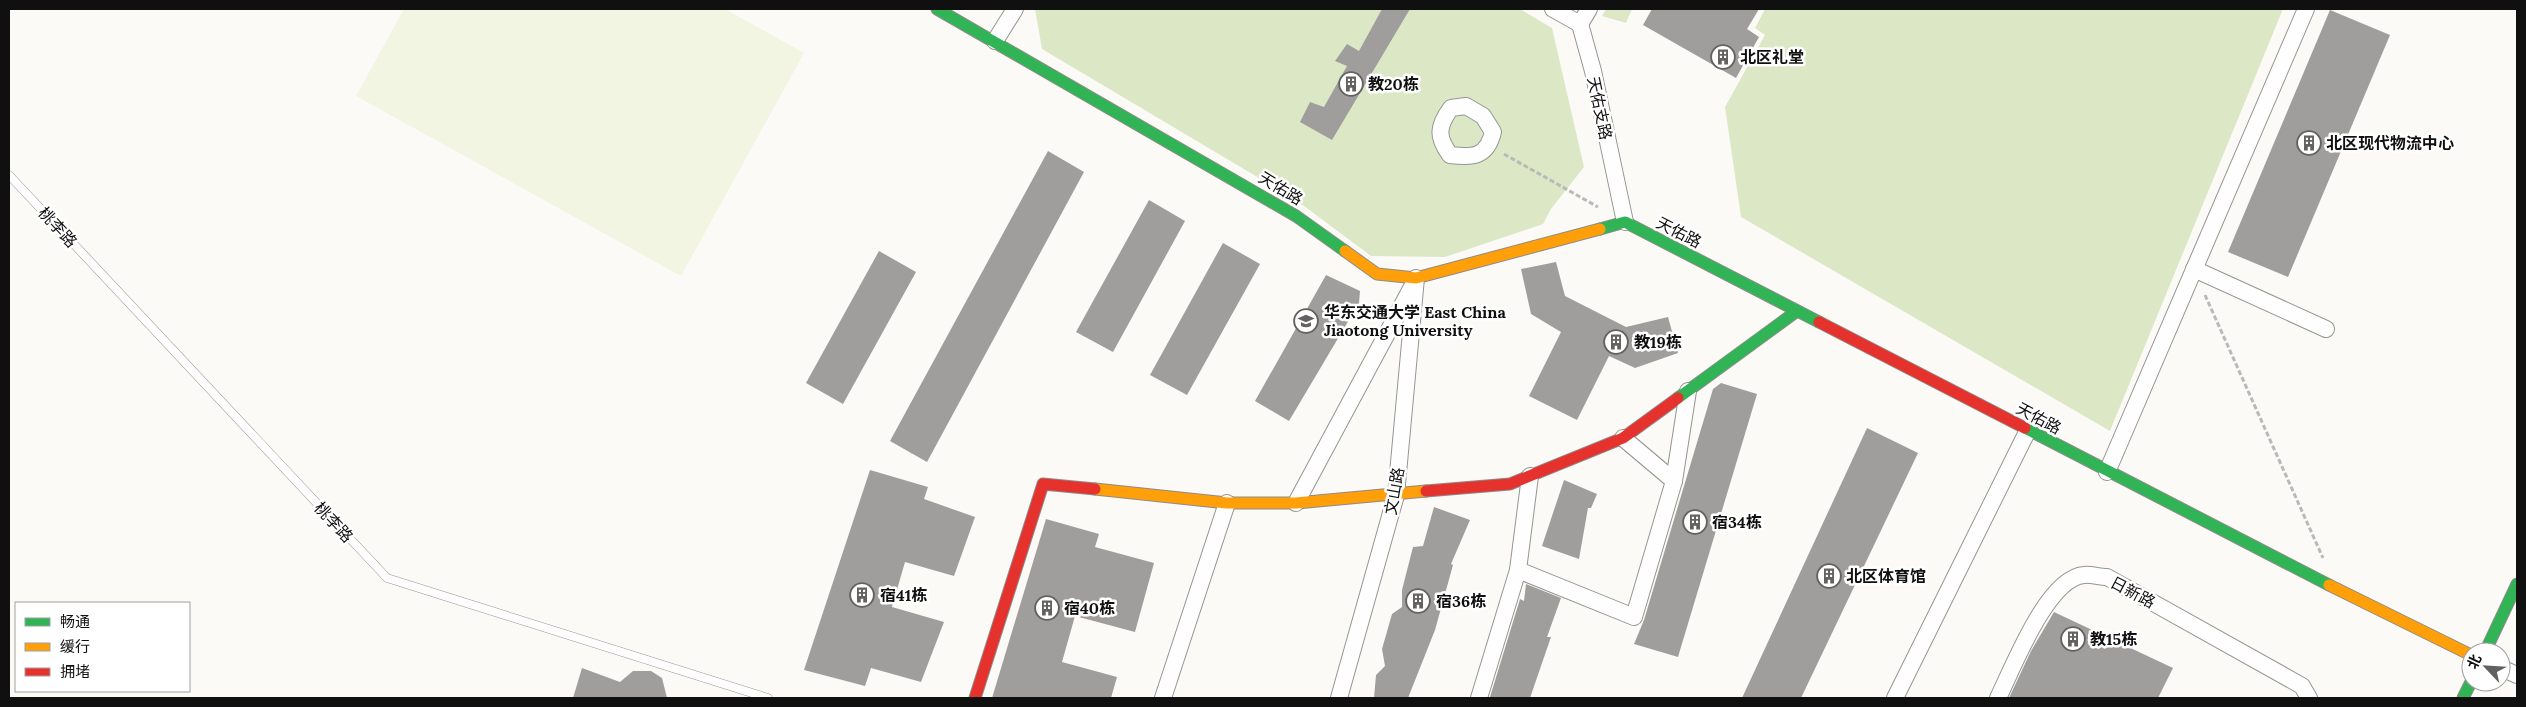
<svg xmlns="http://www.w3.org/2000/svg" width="2526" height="707" font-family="Lora,'Noto Sans SC',serif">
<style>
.forest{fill:#dce8c5}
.pitch{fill:#f2f5e1}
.building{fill:#a09e9c}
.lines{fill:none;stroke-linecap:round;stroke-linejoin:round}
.lane-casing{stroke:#969594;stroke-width:9}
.street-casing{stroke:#969594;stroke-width:18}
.fast-casing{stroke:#8d8c8b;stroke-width:13}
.slow-casing{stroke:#8d8c8b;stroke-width:13}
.jam-casing{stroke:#8d8c8b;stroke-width:13}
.path{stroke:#b9b9b8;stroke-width:3;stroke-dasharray:5 2.5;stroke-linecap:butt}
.lane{stroke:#fffefe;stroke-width:8}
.street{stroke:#fffefe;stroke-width:16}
.fast{stroke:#30b455;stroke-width:11}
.slow{stroke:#ff9f0a;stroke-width:11}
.jam{stroke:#e5322d;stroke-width:11}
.labels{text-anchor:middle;stroke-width:5;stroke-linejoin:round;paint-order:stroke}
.poi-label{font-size:16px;font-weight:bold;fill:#101010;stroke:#fff;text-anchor:start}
.street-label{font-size:16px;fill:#101010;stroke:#fff}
</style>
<rect width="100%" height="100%" fill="#fcfaf7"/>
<!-- forest -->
<g class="forest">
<path d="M1035 9H1520L1552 28 1584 167 1551 209 1543 224 1445 257 1371 256 1296 200 1042 49Z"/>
<path d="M1606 9H1632L1626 23 1602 16Z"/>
<path d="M1765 9H2283L2110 431 1741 217 1725 107 1765 35 1755 28Z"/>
</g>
<!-- pitch -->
<path class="pitch" d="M404 9H725L804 53 681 276 356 96Z"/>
<!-- building -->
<g class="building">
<path d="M1382 9H1410L1332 140 1300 122 1310 102 1324 107 1347 66 1335 61 1347 44 1359 51Z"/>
<path d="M1652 9H1759L1747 29 1759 37 1736 78 1643 25Z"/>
<path d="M2330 10 2390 35 2288 277 2228 252Z"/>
<path d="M1048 151 1084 172 927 462 890 441Z"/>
<path d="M1149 200 1185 221 1113 352 1076 332Z"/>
<path d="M1223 243 1260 264 1187 395 1150 375Z"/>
<path d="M879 251 916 272 843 404 806 383Z"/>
<path d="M1556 262 1565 296 1626 327 1668 317 1678 353 1635 368 1609 356 1577 420 1529 396 1561 332 1531 314 1521 269Z"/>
<path d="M1326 275 1360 291 1359 303 1289 421 1255 401Z"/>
<path d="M1721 383 1757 394 1678 657 1634 644 1644 620 1713 389Z"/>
<path d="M1867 428 1918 453 1801 698H1742Z"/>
<path d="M870 470 928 487 924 499 975 517 954 576 905 562 892 607 944 622 921 682 871 668 865 686 804 670Z"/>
<path d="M1564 480 1597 494 1591 508H1588L1579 559 1542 546Z"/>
<path d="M1434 507 1470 520 1451 564 1453 565 1435 630 1408 698H1374L1376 675 1385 666 1382 649 1392 614 1402 607V590L1413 547 1423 546Z"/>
<path d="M1046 519 1099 534 1095 547 1154 563 1135 632 1075 616 1062 662 1117 677 1111 698H992Z"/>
<path d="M1526 584 1561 598 1547 637H1551L1530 698H1492L1490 697 1520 599 1524 601Z"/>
<path d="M2054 612 2173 668 2158 698H2009L2031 651Z"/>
<path d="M582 668 620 682 633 671H651L662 678 667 698H573Z"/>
</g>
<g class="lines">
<!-- lane casing -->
<g class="lane-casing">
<path id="lane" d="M9 175 387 578 768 698"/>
</g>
<!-- street casing -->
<g class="street-casing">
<g id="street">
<path d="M1553 9 1580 24 1593 71 1625 222"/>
<path d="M1580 24 1589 9"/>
<path d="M995 41 1015 9"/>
<path d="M1466 106 1483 116 1493 132C1487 157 1473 158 1450 155 1437 137 1437 127 1451 108Z"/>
<path d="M2194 269 2326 329"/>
<path d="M1623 438 1674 481"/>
<path d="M2107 472 2306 9"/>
<path d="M1296 503 1413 285"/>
<path d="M1518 570 1530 476"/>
<path d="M2501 668 2517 675"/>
<path d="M1163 698 1227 503"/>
<path d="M1339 698 1396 495 1416 278"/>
<path d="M1479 698 1518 570 1634 617 1674 481 1688 391"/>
<path d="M1895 698 2028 430"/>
<path d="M1998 698C2013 668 2047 578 2084 575 2091 574 2099 577 2107 577L2302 686 2309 698"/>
</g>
</g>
<!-- fast casing -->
<g class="fast-casing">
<g id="fast">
<path d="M937 9 1296 216 1345 251"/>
<path d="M1600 229 1625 222 1819 322"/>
<path d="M1678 398 1797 311"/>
<path d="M2025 428 2329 585"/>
<path d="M2485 652 2517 584"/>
<path d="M2463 698 2471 682"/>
</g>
</g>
<!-- slow casing -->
<g class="slow-casing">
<g id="slow">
<path d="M1345 251 1377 274 1416 278 1600 229"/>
<path d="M1095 489 1227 503H1296L1426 491"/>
<path d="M2329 585 2471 655"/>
</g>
</g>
<!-- jam casing -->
<g class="jam-casing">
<g id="jam">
<path d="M1819 322 2025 428"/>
<path d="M1426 491 1510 484 1623 438 1678 398"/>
<path d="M975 698 1043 484 1095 489"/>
</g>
</g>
<!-- path -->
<g class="path">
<path d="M1504 154 1598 207"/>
<path d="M2205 295 2323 558"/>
</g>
<!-- lane -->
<use href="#lane" class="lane"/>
<!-- street -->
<use href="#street" class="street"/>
<!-- fast -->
<use href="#fast" class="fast"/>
<!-- slow -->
<use href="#slow" class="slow"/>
<!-- jam -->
<use href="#jam" class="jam"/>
</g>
<!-- icons -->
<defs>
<g id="building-ring" transform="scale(1.25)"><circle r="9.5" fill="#fff" stroke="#636261" stroke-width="1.5"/><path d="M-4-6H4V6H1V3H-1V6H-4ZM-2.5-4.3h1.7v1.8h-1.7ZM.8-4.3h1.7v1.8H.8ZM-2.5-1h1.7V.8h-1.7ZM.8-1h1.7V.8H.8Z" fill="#636261"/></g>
<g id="university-ring" transform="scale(1.25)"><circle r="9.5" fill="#fff" stroke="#636261" stroke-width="1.5"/><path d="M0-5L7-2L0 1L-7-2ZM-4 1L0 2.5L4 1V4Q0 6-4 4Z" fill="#636261"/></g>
</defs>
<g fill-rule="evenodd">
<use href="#building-ring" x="1723" y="57"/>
<use href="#building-ring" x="1351" y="84"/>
<use href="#building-ring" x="2309" y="143"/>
<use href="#university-ring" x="1306" y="321"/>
<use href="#building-ring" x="1616" y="342"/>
<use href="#building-ring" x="1695" y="522"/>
<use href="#building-ring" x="1829" y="576"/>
<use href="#building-ring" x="862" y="595"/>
<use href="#building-ring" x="1418" y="601"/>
<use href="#building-ring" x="1047" y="608"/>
<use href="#building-ring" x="2073" y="639"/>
</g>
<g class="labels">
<!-- poi labels -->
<g class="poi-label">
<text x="1740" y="63">北区礼堂</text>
<text x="1368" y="90">教20栋</text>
<text x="2326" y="149">北区现代物流中心</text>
<text x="1324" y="318">华东交通大学 East China<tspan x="1324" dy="18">Jiaotong University</tspan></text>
<text x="1634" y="348">教19栋</text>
<text x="1712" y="528">宿34栋</text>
<text x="1846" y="582">北区体育馆</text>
<text x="880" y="601">宿41栋</text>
<text x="1436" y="607">宿36栋</text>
<text x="1064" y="614">宿40栋</text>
<text x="2090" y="645">教15栋</text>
</g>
<!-- street labels -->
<g class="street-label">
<text transform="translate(1600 108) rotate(78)" y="6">天佑支路</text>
<text transform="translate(1281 188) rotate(31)" y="6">天佑路</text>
<text transform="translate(58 227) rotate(47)" y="6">桃李路</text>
<text transform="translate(1679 232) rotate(27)" y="6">天佑路</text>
<text transform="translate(2039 418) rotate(28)" y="6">天佑路</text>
<text transform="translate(1394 491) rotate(-80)" y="6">文山路</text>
<text transform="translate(334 522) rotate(47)" y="6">桃李路</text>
<text transform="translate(2133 592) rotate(28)" y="6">日新路</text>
</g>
</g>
<!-- border -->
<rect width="2526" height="707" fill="none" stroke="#101010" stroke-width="20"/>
<!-- legend -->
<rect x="15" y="602" width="175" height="90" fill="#ffffff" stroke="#9f9f9f"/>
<rect x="25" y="618" width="25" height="8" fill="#30b455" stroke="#9f9f9f"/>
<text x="60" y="627" font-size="15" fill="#101010">畅通</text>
<rect x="25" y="643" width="25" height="8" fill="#ff9f0a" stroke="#9f9f9f"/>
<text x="60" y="652" font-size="15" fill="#101010">缓行</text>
<rect x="25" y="668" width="25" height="8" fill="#e5322d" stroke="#9f9f9f"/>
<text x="60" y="677" font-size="15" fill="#101010">拥堵</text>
<!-- north arrow -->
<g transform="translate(2486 667) rotate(295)"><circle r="24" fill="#ffffff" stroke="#9f9f9f"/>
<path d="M0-4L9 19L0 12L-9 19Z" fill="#636261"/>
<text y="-8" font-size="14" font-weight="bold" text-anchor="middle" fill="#101010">北</text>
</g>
</svg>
